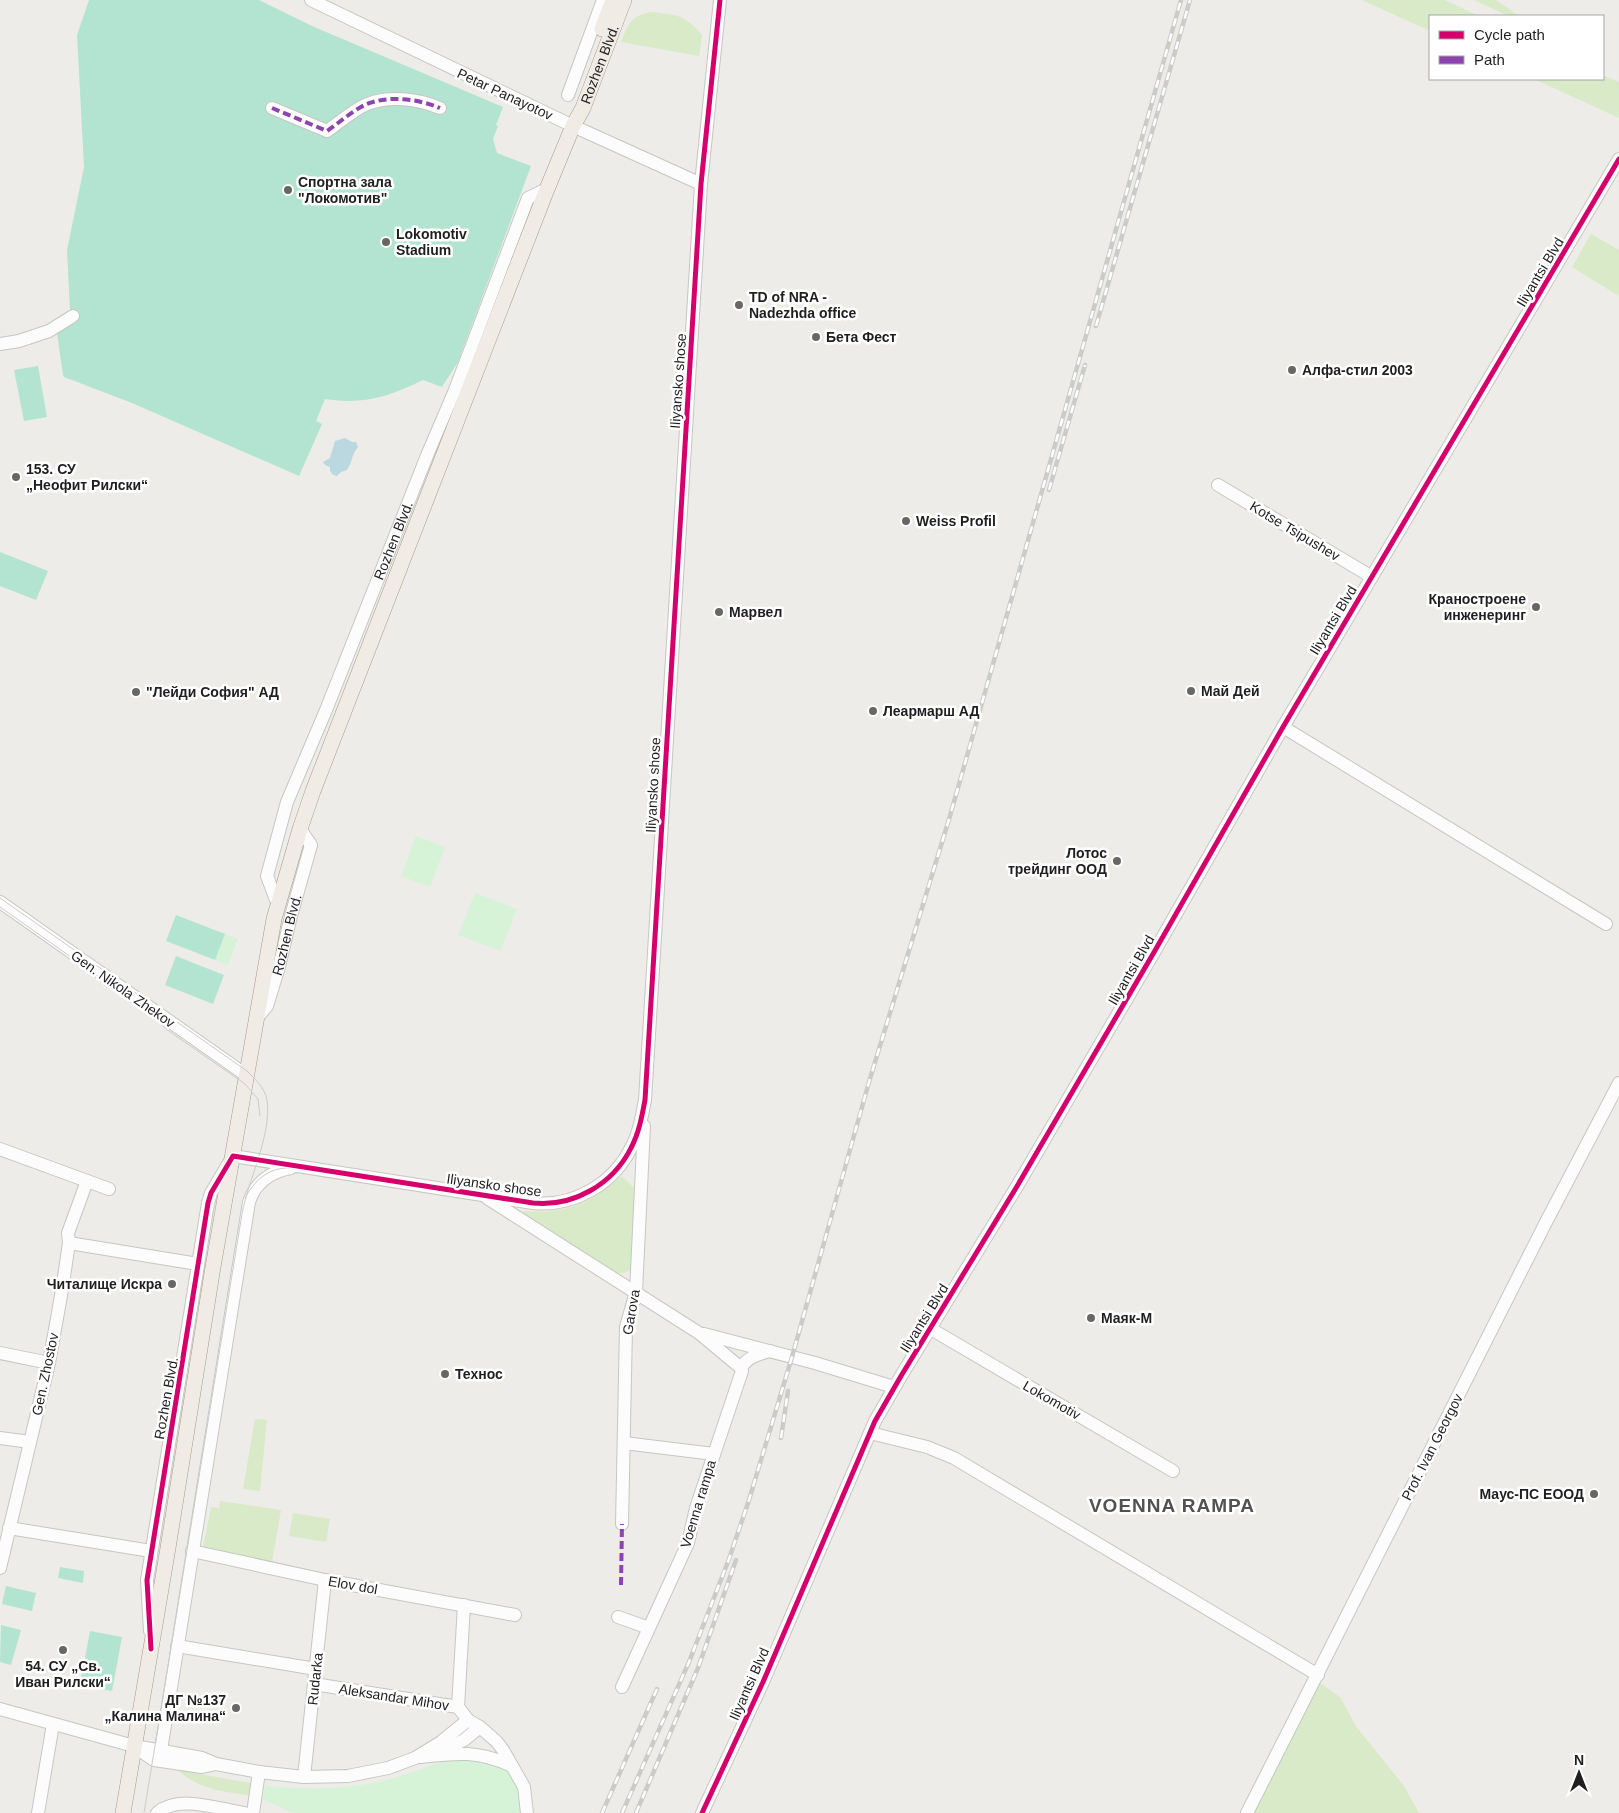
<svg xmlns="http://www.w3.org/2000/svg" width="1619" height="1813" font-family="Helvetica,sans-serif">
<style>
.grass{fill:#d8eac7}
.park{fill:#d6f3d8}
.pitch{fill:#b3e4d2}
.water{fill:#bbd7e0}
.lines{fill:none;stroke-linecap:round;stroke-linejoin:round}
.minor-casing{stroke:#c6c6c4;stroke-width:14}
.major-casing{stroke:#a49b84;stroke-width:16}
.minor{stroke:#fcfcfc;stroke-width:12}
.major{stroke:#f0ece5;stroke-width:15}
.tram{stroke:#cbcbca;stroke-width:1}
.rail-casing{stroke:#cbcbca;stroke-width:4.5}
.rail{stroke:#fff;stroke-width:2.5;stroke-dasharray:8;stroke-linecap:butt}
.quiet{stroke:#8e44ad;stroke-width:4;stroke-dasharray:8 4;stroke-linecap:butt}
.cycleway-casing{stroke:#fff;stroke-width:8}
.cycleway{stroke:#d6006c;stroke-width:5}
.poi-dot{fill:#676765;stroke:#fff;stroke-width:2}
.labels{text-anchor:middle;stroke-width:5;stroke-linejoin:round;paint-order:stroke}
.street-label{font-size:14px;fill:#1f1f1f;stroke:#fff}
.poi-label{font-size:14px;font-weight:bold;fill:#1f1f1f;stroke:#fff;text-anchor:start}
.district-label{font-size:19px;font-weight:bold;letter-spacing:1px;fill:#525252;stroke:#fff}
</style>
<rect width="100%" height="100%" fill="#edece8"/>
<!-- grass -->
<g class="grass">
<path d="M1362 0H1445L1479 16H1430V31Z"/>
<path d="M1474 0H1496L1519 16H1508Z"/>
<path d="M651 12C677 15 684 14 702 35L699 56 621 42C629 23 630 16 651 12Z"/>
<path d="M1603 75 1619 82V118L1534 79H1603Z"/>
<path d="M1591 234 1619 250V296L1572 267Z"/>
<path d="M622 1176 636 1190 633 1265C628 1273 623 1274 614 1273L523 1215 524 1211C568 1214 589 1204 622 1176Z"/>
<path d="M255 1419 267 1420 260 1491 243 1489Z"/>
<path d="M220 1501 281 1510 272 1562 203 1548 211 1507 219 1508Z"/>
<path d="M293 1513 330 1519 326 1542 289 1536Z"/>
<path d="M1320 1683 1341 1698 1355 1725 1404 1786 1419 1813H1253Z"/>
<path d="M178 1770 255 1784 252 1796C224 1791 201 1791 178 1770Z"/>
</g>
<!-- park -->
<g class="park">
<path d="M416 836 445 847 430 887 401 876Z"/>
<path d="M475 893 517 909 500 951 458 935Z"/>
<path d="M225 934 238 939 228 965 215 960Z"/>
<path d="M456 1756 508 1767 520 1787 524 1813H299L290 1812 263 1799 265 1786C297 1789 329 1790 361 1785 394 1780 426 1768 456 1756Z"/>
</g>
<!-- pitch -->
<g class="pitch">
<path d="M89 0H259L312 26 503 107 496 125 498 126 493 139 497 153 531 166 458 362 442 387 423 380C388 397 364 405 325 399L316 421 322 424 299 476 132 403 64 377 63 375 57 333 70 311 67 250 84 167 77 35Z"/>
<path d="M38 366 47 417 24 421 14 370Z"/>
<path d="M0 552 48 571 36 600 0 586Z"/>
<path d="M176 915 225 934 215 960 166 941Z"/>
<path d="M176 956 224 975 213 1004 165 985Z"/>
<path d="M60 1567 84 1571 83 1583 58 1578Z"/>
<path d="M6 1586 36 1593 32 1611 2 1604Z"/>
<path d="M1 1625 21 1630 11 1665 0 1662Z"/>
<path d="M90 1631 122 1637 112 1691 80 1685Z"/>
</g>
<!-- water -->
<path class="water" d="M345 438 352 442H356L358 447C351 455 353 461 347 470L341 472 337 476 333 475 330 471V467L325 465 323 462 330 458 335 441Z"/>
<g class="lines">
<!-- minor casing -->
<g class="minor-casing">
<g id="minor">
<path d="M311 0 573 126 701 184"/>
<path d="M568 95 603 0"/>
<path d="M272 108 327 131C339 123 353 110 367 104 390 95 418 99 440 108"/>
<path d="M0 344 19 341 49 331 73 316"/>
<path d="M1218 485 1372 577"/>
<path d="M1283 727 1606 924"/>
<path d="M0 902 246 1075"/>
<path id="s1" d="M278 905 267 876 287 802 326 710 428 453 455 390 528 198 547 189"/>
<path id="s2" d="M256 1019 267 1006 279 967 291 916 311 845 300 829"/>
<path d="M0 1149 109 1189"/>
<path d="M487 1198 699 1333 741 1368 742 1371 696 1508 688 1543 622 1687"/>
<path d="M69 1243 198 1264"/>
<path d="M931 1329 1173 1471"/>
<path d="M704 1334 815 1363 894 1387"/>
<path d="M0 1353 49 1363"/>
<path d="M741 1368C747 1357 759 1354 770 1351"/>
<path d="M870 1433 927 1447 954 1458 1318 1675"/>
<path d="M0 1438 30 1442"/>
<path d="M624 1443 714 1454"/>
<path d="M622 1524 626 1327 636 1292 644 1126"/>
<path d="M9 1528 151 1551"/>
<path d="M192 1551 325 1580 515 1615"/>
<path d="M0 1568 49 1363 62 1290 69 1243 68 1233 87 1181"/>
<path d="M618 1617 649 1628"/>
<path d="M150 1631 147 1580 208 1203 211 1193 233 1156 533 1203C574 1207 613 1184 631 1148 639 1133 642 1116 645 1100L701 184 720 0"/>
<path d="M177 1646 316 1669"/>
<path d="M314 1684 458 1707 468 1720 480 1727 497 1742 503 1750 524 1787 527 1813"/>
<path d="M458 1707 464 1605"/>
<path d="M0 1709 134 1746 202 1758 216 1764 259 1772 304 1777 348 1776 388 1768 415 1758 441 1742 468 1720"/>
<path d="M136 1748 154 1760 202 1767 216 1764"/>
<path d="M161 1750 249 1202C255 1183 271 1171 291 1168"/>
<path d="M443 1751 464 1740 480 1727"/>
<path d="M420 1757C456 1753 478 1750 512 1766"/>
<path d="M304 1777 325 1580"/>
<path d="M38 1813 53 1724"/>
<path d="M157 1813C179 1794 218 1809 244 1813"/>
<path d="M253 1813 259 1772"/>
<path d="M702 1813 763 1682 875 1421 901 1376 1016 1188 1153 954 1283 727 1619 159"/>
<path d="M1247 1813 1545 1224 1619 1083"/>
</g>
</g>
<!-- major casing -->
<g class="major-casing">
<g id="major">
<path d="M602 29 613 0"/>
<path id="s3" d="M123 1813 168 1548 213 1267 274 919 300 829 313 791 547 189 573 126 583 108 624 0"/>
</g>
</g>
<!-- minor -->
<use href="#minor" class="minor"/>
<!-- major -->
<use href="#major" class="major"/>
<!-- tram -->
<g class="tram">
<path d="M0 898 247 1071C255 1079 265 1088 267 1100 272 1135 248 1180 242 1214L144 1813"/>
<path d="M0 907 146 1010 166 1029 245 1084 258 1099 260 1116"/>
<path d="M245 1198C254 1181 268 1168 288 1168L533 1206C574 1210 616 1185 634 1148 642 1133 645 1117 648 1100L704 184 722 0"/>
</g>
<!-- rail casing -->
<g class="rail-casing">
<g id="rail">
<path d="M1096 326 1190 0"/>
<path d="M1049 490 1085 365"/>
<path d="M781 1438 788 1391"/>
<path d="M602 1813 657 1689"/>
<path d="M622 1813 689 1662 729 1559 749 1500 792 1357 869 1082 950 816 1181 0"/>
<path d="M636 1813 698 1668 736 1560"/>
</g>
</g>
<!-- rail -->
<use href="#rail" class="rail"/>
<!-- quiet -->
<g class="quiet">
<path d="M272 108 327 131C339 123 353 110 367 104 390 95 418 99 440 108"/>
<path d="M621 1585 622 1524"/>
</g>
<!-- cycleway casing -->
<g class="cycleway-casing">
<g id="cycleway">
<path d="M151 1649 147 1580 208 1203 211 1193 233 1156 533 1203C574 1207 613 1184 631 1148 639 1133 642 1116 645 1100L701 184 720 0"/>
<path d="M702 1813 763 1682 875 1421 901 1376 1016 1188 1153 954 1283 727 1619 159"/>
</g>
</g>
<!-- cycleway -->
<use href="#cycleway" class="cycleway"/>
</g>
<!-- markers -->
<g class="poi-dot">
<circle cx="288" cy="190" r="5"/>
<circle cx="386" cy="242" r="5"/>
<circle cx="739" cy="305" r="5"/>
<circle cx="816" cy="337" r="5"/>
<circle cx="1292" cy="370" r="5"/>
<circle cx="16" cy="477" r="5"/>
<circle cx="906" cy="521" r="5"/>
<circle cx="1536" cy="607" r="5"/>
<circle cx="719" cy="612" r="5"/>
<circle cx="1191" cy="691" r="5"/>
<circle cx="136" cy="692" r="5"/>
<circle cx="873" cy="711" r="5"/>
<circle cx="1117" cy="861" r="5"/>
<circle cx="172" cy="1284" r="5"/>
<circle cx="1091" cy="1318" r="5"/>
<circle cx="445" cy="1374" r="5"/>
<circle cx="1594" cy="1494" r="5"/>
<circle cx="63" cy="1650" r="5"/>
<circle cx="236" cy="1708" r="5"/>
</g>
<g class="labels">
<!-- street labels -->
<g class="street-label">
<text dy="5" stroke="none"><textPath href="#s3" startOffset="1822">Rozhen Blvd.</textPath></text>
<text transform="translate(505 94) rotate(25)" y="5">Petar Panayotov</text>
<text transform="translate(1540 272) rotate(-59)" y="5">Iliyantsi Blvd</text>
<text transform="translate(678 381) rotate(-86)" y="5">Iliyansko shose</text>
<text transform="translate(1295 531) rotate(31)" y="5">Kotse Tsipushev</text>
<text dy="5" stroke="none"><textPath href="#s1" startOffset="390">Rozhen Blvd.</textPath></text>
<text transform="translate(1333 620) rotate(-59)" y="5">Iliyantsi Blvd</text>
<text transform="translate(653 785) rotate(-87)" y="5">Iliyansko shose</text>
<text dy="5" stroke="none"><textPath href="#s2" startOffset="91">Rozhen Blvd.</textPath></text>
<text transform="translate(1131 970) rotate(-60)" y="5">Iliyantsi Blvd</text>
<text transform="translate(123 989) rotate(35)" y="5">Gen. Nikola Zhekov</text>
<text transform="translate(494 1185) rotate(8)" y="5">Iliyansko shose</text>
<text transform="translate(631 1312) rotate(-80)" y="5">Garova</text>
<text transform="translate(924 1318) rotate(-58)" y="5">Iliyantsi Blvd</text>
<text transform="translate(45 1374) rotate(-78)" y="5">Gen. Zhostov</text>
<text transform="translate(166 1398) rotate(-80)" y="5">Rozhen Blvd.</text>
<text transform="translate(1052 1400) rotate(30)" y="5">Lokomotiv</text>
<text transform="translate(1432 1447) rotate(-63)" y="5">Prof. Ivan Georgov</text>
<text transform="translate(698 1504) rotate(-73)" y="5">Voenna rampa</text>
<text transform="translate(353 1585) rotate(10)" y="5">Elov dol</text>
<text transform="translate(315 1679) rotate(-84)" y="5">Rudarka</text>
<text transform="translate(749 1684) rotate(-66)" y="5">Iliyantsi Blvd</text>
<text transform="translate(394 1697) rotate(9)" y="5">Aleksandar Mihov</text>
</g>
<!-- poi labels -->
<g class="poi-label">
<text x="298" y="187">Спортна зала<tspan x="298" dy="16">"Локомотив"</tspan></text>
<text x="396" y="239">Lokomotiv<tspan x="396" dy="16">Stadium</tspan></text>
<text x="749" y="302">TD of NRA -<tspan x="749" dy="16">Nadezhda office</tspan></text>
<text x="826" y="342">Бета Фест</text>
<text x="1302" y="375">Алфа-стил 2003</text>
<text x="26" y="474">153. СУ<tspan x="26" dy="16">„Неофит Рилски“</tspan></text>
<text x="916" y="526">Weiss Profil</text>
<text x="1526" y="604" text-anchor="end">Краностроене<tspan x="1526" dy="16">инженеринг</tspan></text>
<text x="729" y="617">Марвел</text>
<text x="1201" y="696">Май Дей</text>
<text x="146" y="697">"Лейди София" АД</text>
<text x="883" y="716">Леармарш АД</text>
<text x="1107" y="858" text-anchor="end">Лотос<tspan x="1107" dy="16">трейдинг ООД</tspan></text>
<text x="162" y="1289" text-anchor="end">Читалище Искра</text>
<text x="1101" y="1323">Маяк-М</text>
<text x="455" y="1379">Технос</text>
<text x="1584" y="1499" text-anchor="end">Маус-ПС ЕООД</text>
<text x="63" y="1671" text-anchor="middle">54. СУ „Св.<tspan x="63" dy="16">Иван Рилски“</tspan></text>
<text x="226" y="1705" text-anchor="end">ДГ №137<tspan x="226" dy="16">„Калина Малина“</tspan></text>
</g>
<!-- district labels -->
<g class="district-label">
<text x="1172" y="1512">VOENNA RAMPA</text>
</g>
</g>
<!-- legend -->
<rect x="1429" y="15" width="175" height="65" fill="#ffffff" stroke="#a5a5a5"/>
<rect x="1439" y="31" width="25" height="8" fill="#d6006c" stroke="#a5a5a5"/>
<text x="1474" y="40" font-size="15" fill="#1f1f1f">Cycle path</text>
<rect x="1439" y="56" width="25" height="8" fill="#8e44ad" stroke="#a5a5a5"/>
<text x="1474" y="65" font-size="15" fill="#1f1f1f">Path</text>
<!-- north arrow -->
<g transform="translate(1579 1773)" stroke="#ffffff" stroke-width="4" paint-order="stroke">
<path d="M0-4L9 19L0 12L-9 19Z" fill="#1f1f1f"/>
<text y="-8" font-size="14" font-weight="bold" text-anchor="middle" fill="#1f1f1f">N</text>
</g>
</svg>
